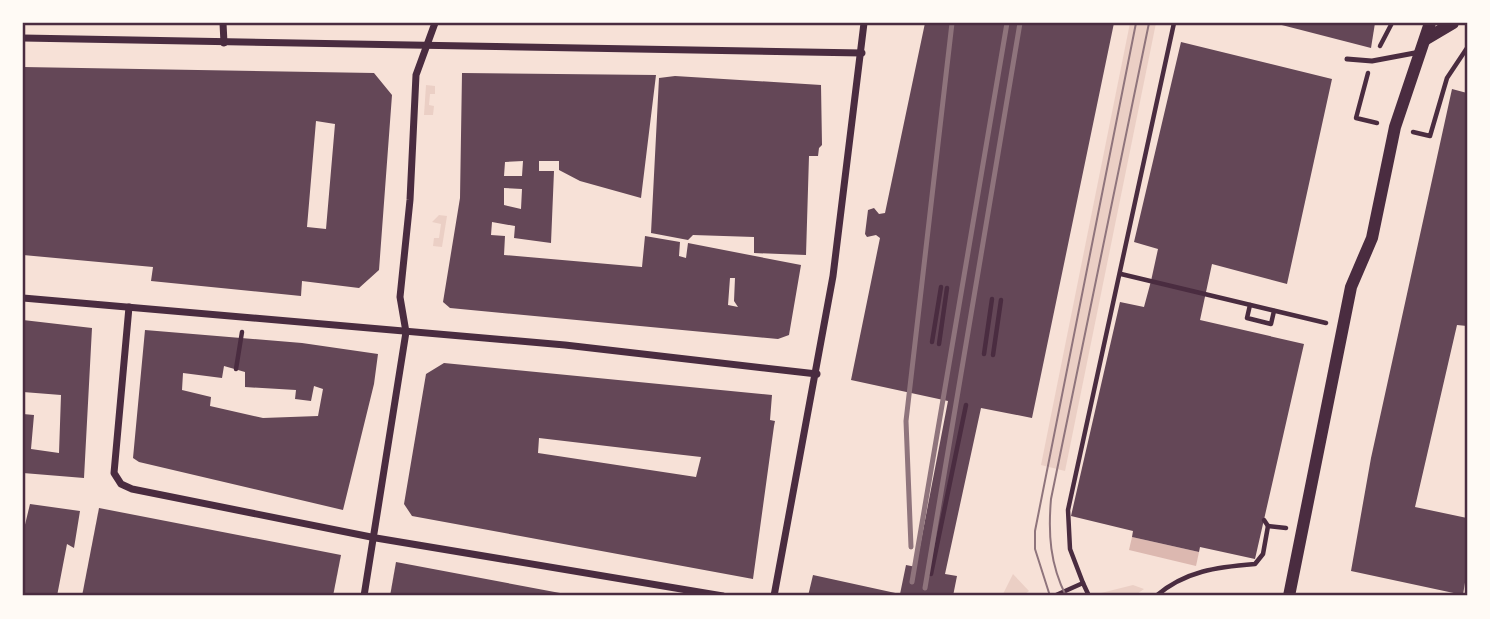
<svg xmlns="http://www.w3.org/2000/svg" width="1490" height="619" font-family="Roboto,sans-serif">
<style>
.green{fill:#ebcfc5}
.water{fill:#dcb8b0}
.building{fill:#644757;fill-rule:evenodd}
.lines{fill:none;stroke-linecap:round;stroke-linejoin:round}
.path{stroke:#4a2c40;stroke-width:4.5}
.service{stroke:#4a2c40;stroke-width:5}
.minor{stroke:#4a2c40;stroke-width:7}
.tertiary{stroke:#4a2c40;stroke-width:12}
.tram{stroke:#8f747c;stroke-width:2}
.rail{stroke:#8f747c;stroke-width:5}
.neatline{fill:none;stroke:#4a2c40;stroke-width:2.5}
</style>
<rect width="100%" height="100%" fill="#f7e1d7"/>
<!-- green -->
<g class="green">
<path d="M1130 23H1156L1065 471 1041 465Z"/>
<path d="M426 85 435 86V94H430L429 105 434 106 433 115H424Z"/>
<path d="M439 215 447 216 442 247 433 246 434 238H439L441 224 432 222Z"/>
<path d="M1013 574 1029 591 1022 596H1002Z"/>
<path d="M1133 585 1144 589 1134 596H1103L1101 593Z"/>
</g>
<!-- water -->
<path class="water" d="M1132 537 1199 552 1196 566 1129 550Z"/>
<!-- building -->
<g class="building">
<path d="M925 23H1114L1032 418 981 408 945 574 957 576 953 596H808L813 575 900 594 906 565 916 567 948 401 851 380 880 238 876 235 867 237 865 234 868 210 874 208 879 214 885 213Z"/>
<path d="M1274 23H1375L1371 48Z"/>
<path d="M1181 42 1332 79 1287 284 1212 264 1200 320 1304 344 1255 559 1200 547 1199 552 1132 537 1133 531 1071 516 1120 302 1144 307 1151 281 1158 249 1134 242Z"/>
<path d="M23 67 374 73 392 95 379 270 359 288 302 281 301 296 151 281 153 267 23 255ZM316 121 335 124 326 229 307 227Z"/>
<path d="M462 73 656 75 641 198 580 181 559 170V161H539V171H554L551 243 514 238 515 226 492 222 491 235 505 236 504 255 642 267 645 236 680 242 679 256 686 258 688 243 801 265 789 335 778 339 450 308 443 302 460 198ZM523 161 522 176H504L505 162ZM504 188 522 189 521 209 504 205ZM730 278H735L734 301 738 307 728 305Z"/>
<path d="M675 76 821 85 822 145 819 148 818 156H809L806 255 754 253V237L693 235 688 240 651 233 659 78Z"/>
<path d="M1452 89 1467 93V326L1457 325 1415 507 1467 518V570L1463 595 1351 571 1371 458Z"/>
<path d="M23 320 92 328 84 478 23 473V414L34 415 31 449 59 453 61 395 23 392Z"/>
<path d="M145 330 302 343 378 354 374 384 343 510 139 462 133 458ZM224 366 245 372V387L296 390 295 399 311 401 314 386 323 389 318 416 263 418 210 406 211 397 182 390 183 373 222 378Z"/>
<path d="M444 363 772 395 770 420 775 421 774 426 753 579 412 516 404 504 426 374ZM539 438 666 453 701 457 696 477 538 453Z"/>
<path d="M30 504 80 511 74 548 67 544 57 596H23V533Z"/>
<path d="M99 508 341 555 333 596H82Z"/>
<path d="M396 562 560 593 571 596H390Z"/>
</g>
<g class="lines">
<!-- path -->
<g class="path">
<path d="M1380 46 1392 23"/>
<path d="M1368 73 1356 118 1377 123"/>
<path d="M1413 132 1430 136 1447 78 1467 48"/>
<path d="M1121 274 1326 323"/>
<path d="M1250 305 1247 318 1271 324 1274 311"/>
<path d="M932 342 941 287"/>
<path d="M939 344 947 288"/>
<path d="M984 354 992 299"/>
<path d="M993 355 1001 300"/>
<path d="M236 369 242 332"/>
<path d="M1264 520 1268 526"/>
<path d="M931 574 966 405"/>
<path d="M1083 583 1070 549 1068 510 1174 23"/>
<path d="M1054 596 1083 583 1089 596"/>
<path d="M1156 596C1185 571 1217 567 1255 564L1263 554 1268 526 1286 528"/>
</g>
<!-- service -->
<path class="service" d="M1347 59 1372 61 1420 52"/>
<!-- minor -->
<g class="minor">
<path d="M223 23 224 43"/>
<path d="M23 38 862 53"/>
<path d="M23 298 565 345 817 374"/>
<path d="M129 307 114 473 121 484 132 489 376 538 723 596"/>
<path d="M364 596 406 332 400 297 410 200 416 75 435 23"/>
<path d="M774 596 833 276 864 23"/>
</g>
<!-- tertiary -->
<g class="tertiary">
<path d="M1426 39 1453 23"/>
<path d="M1289 596 1351 287 1372 238 1395 127 1430 23"/>
</g>
<!-- tram -->
<g class="tram">
<path d="M1050 596 1035 549V531L1136 23"/>
<path d="M1066 596C1050 564 1048 534 1051 499L1149 23"/>
</g>
<!-- rail -->
<g class="rail">
<path d="M911 547 906 421 952 23"/>
<path d="M912 582 1007 23"/>
<path d="M925 588 1020 23"/>
</g>
</g>
<!-- border -->
<rect width="1490" height="619" fill="none" stroke="#fffaf5" stroke-width="49"/>
<rect x="24" y="24" width="1442" height="570" class="neatline"/>
</svg>
